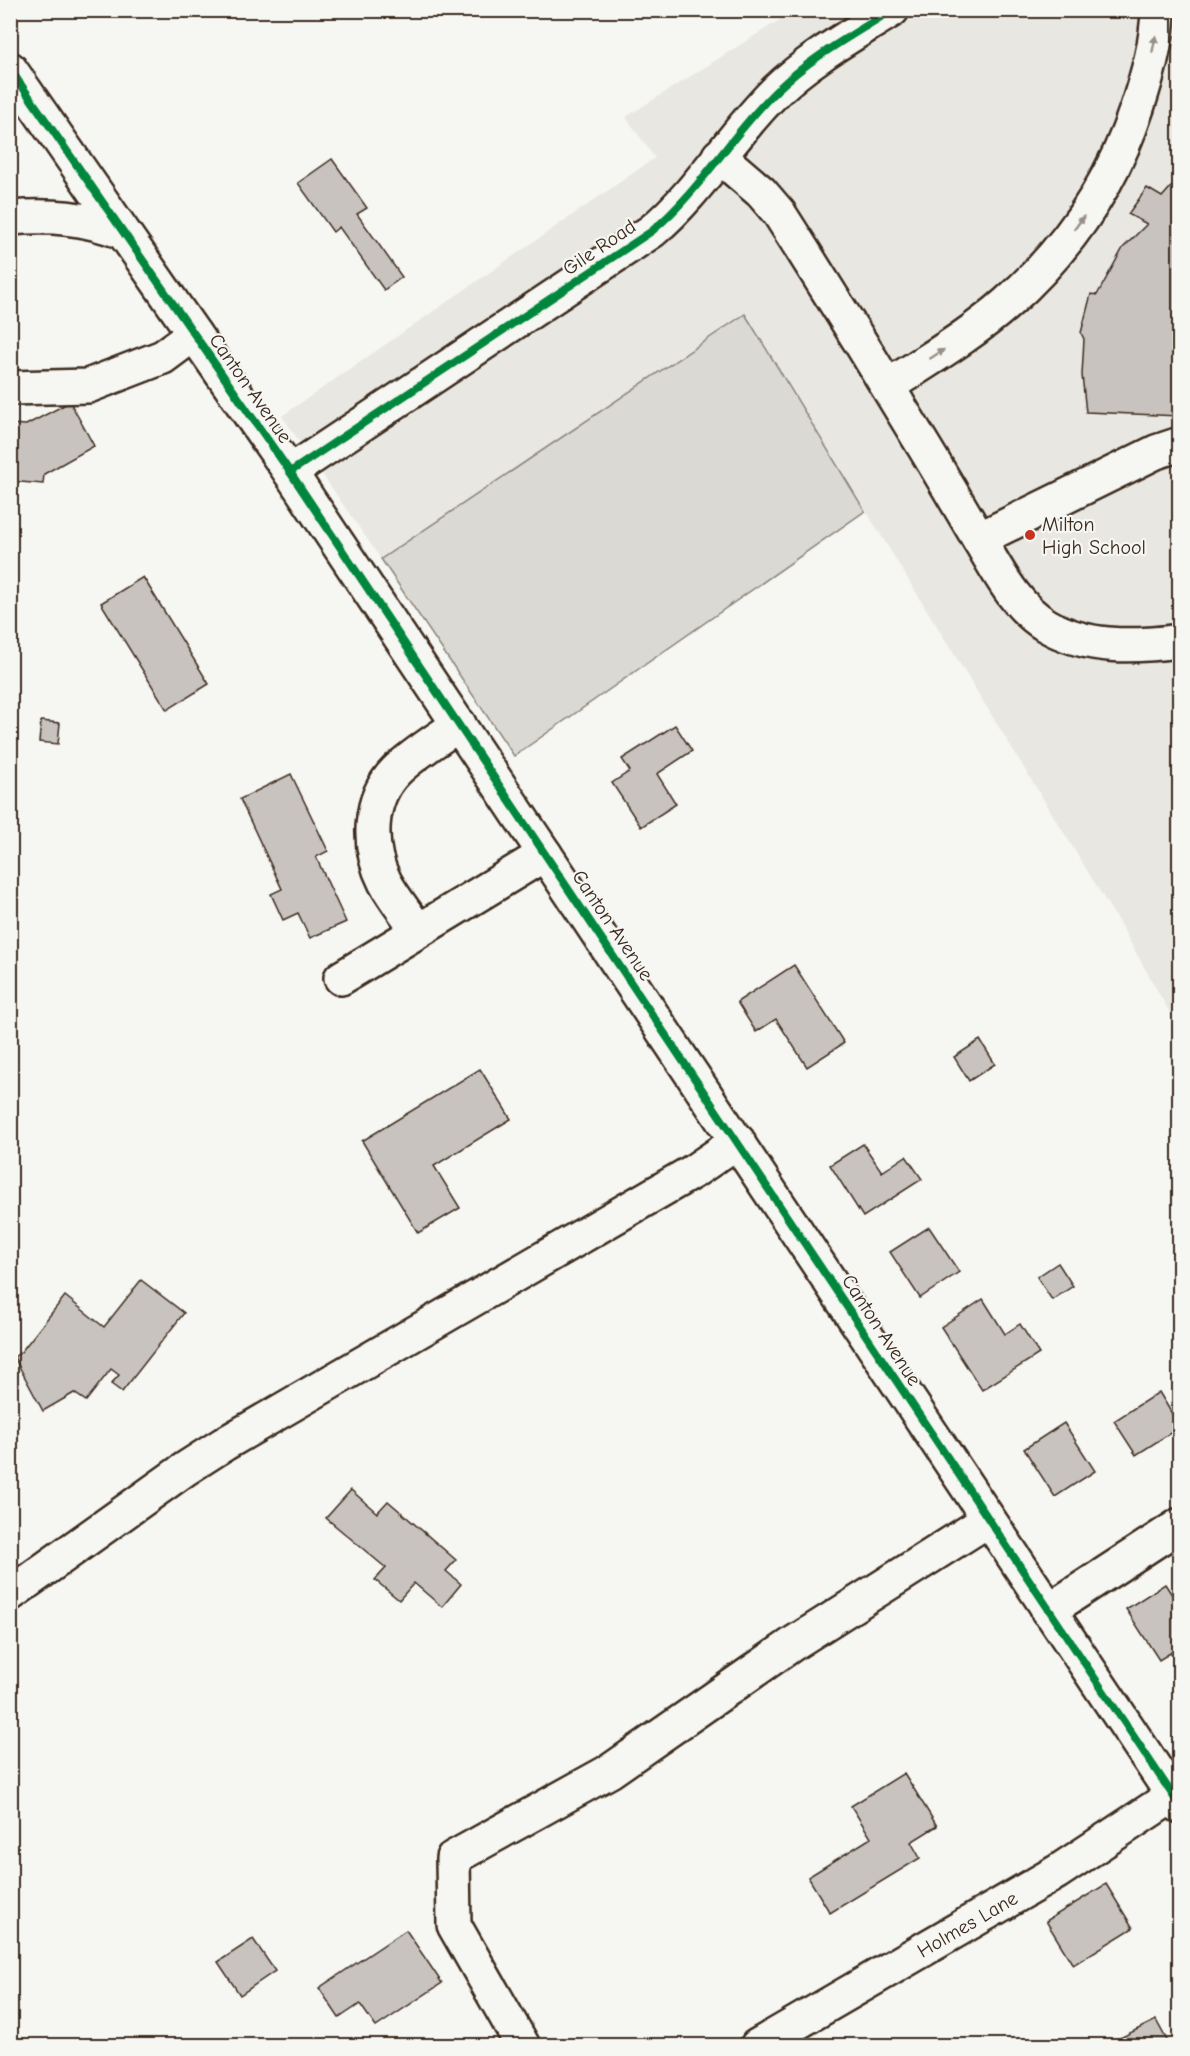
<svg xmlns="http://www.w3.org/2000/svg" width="1190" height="2056" font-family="'Comic Neue',sans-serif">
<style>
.built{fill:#e8e7e2}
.green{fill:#dad9d3;stroke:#8a8278;stroke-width:1.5}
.building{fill:#c8c3be;stroke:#3b2a1e;stroke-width:1.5}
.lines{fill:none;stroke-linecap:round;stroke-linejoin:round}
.minor-casing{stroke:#3b2a1e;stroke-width:38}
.major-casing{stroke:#3b2a1e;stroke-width:38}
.minor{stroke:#f6f6f2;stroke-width:33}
.major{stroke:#f6f6f2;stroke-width:33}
.cycleway-casing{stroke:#f6f6f2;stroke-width:11}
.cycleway{stroke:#00873e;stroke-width:8}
.oneway{fill:#989088}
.poi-dot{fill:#c8321e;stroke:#f6f6f2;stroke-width:2}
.labels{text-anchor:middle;stroke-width:4.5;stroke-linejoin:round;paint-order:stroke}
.street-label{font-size:20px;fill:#3b2a1e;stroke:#f6f6f2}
.poi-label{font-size:20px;fill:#3b2a1e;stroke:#f6f6f2;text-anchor:start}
</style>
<rect width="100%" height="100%" fill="#f6f6f2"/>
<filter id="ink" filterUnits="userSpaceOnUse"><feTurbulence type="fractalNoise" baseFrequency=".0167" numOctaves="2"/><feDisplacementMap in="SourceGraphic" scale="12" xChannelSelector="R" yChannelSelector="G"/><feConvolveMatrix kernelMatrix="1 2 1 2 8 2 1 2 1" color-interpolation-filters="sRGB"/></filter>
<g filter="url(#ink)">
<!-- built -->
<path class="built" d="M794 11H1179V1029L1120 924 745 314 381 559 282 416 655 158 626 117Z"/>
<!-- green -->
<path class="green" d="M745 314 865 511 514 756 381 559Z"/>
<!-- building -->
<g class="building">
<path d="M332 159 367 208 357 214 402 277 384 290 339 227 333 232 298 183Z"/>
<path d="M1180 184V416L1086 412 1082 375 1084 339 1081 333 1091 294 1097 295 1123 248 1147 224 1128 214 1147 188 1162 197 1171 187Z"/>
<path d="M70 402 94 446 44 474 43 484 10 481V424L26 425Z"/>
<path d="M143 577 209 684 167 710 101 603Z"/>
<path d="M41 721 60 723 58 744 39 742Z"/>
<path d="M675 725 692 751 657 774 676 804 641 827 612 783 630 771 622 759Z"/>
<path d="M291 774 328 851 316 857 346 922 310 938 298 913 283 920 271 894 282 889 240 799Z"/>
<path d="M794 965 844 1043 807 1067 776 1019 756 1032 737 1002Z"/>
<path d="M980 1040 995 1064 969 1081 954 1057Z"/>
<path d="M480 1069 511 1119 434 1166 460 1208 418 1233 362 1141Z"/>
<path d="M863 1144 882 1172 906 1156 922 1179 863 1217 830 1165Z"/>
<path d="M929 1227 959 1272 920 1298 890 1252Z"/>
<path d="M1058 1263 1073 1286 1052 1300 1037 1277Z"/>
<path d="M141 1280 184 1313 122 1392 111 1384 119 1375 111 1369 86 1401 74 1393 43 1411 14 1357 21 1352 65 1296 104 1327Z"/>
<path d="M983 1299 1005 1334 1020 1324 1039 1354 982 1390 941 1327Z"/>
<path d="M1159 1392 1180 1427 1136 1455 1114 1421Z"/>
<path d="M1064 1423 1095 1471 1055 1497 1024 1449Z"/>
<path d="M351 1490 377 1513 388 1501 456 1560 446 1571 461 1584 442 1607 414 1583 399 1600 375 1580 386 1568 326 1518Z"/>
<path d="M1165 1584 1180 1607V1647L1159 1660 1126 1609Z"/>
<path d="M904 1773 937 1826 911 1842 920 1858 830 1913 808 1877 871 1838 851 1806Z"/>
<path d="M1106 1884 1133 1928 1073 1965 1046 1921Z"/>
<path d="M406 1930 442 1983 376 2027 360 2004 339 2018 319 1988Z"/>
<path d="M253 1939 275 1971 240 1995 218 1962Z"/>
<path d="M1156 2020 1170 2046H1109L1108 2044Z"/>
</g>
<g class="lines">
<!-- minor casing -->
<g class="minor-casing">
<g id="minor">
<path d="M719 156 761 192 779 213C829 291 878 370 926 450 943 478 960 507 977 536 996 567 1014 606 1046 625 1087 649 1134 647 1180 641"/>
<path d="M10 218C50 215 85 217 122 232"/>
<path d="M888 386C928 360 971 335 1007 303 1067 250 1112 184 1137 108 1147 77 1157 44 1158 10"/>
<path d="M10 388 88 386 163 357 194 334"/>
<path d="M290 472 652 231C700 191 731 135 776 91 810 58 852 35 892 10"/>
<path d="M979 539 1156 452 1180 444"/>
<path d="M418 931C408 915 394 899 385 882 367 847 368 799 396 771 413 754 440 738 459 724"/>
<path d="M341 978 545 854"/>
<path d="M10 1594 185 1469 224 1444 694 1171 738 1141"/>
<path d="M1048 1611 1180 1525"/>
<path d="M523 2046 454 1925 453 1858 610 1771 794 1643 988 1520"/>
<path id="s1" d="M757 2046 1057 1872 1172 1796"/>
</g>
</g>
<!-- major casing -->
<g class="major-casing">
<path id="major" d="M10 69 290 472 1180 1806"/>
</g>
<!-- minor -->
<use href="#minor" class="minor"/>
<!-- major -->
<use href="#major" class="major"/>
<!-- cycleway casing -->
<g class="cycleway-casing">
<g id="cycleway">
<path d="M10 69 290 472 1180 1806"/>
<path d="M290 472 652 231C700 191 731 135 776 91 810 58 852 35 892 10"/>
</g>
</g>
<!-- cycleway -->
<use href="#cycleway" class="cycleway"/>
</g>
<!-- one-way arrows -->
<defs><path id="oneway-solid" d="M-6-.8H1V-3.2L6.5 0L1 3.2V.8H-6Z" transform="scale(1.5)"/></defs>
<g class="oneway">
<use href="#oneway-solid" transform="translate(1154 44) rotate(-79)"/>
<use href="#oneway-solid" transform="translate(1079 223) rotate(-54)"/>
<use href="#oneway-solid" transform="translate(937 354) rotate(-33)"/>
</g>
</g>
<!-- markers -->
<circle class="poi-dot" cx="1030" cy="535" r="6"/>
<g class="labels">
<!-- street labels -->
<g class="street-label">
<text transform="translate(599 247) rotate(-34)" y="7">Gile Road</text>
<text transform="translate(251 388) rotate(55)" y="7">Canton Avenue</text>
<text transform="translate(613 925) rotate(56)" y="7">Canton Avenue</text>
<text transform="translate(882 1330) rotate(57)" y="7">Canton Avenue</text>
<text dy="7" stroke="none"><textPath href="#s1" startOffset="243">Holmes Lane</textPath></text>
</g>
<!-- poi labels -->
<g class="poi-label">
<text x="1042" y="531">Milton<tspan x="1042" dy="23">High School</tspan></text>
</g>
</g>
<!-- margin -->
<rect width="1190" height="2056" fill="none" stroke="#f6f6f2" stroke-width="36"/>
<rect x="18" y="18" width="1154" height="2020" fill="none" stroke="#3b2a1e" stroke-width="2" filter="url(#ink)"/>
</svg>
